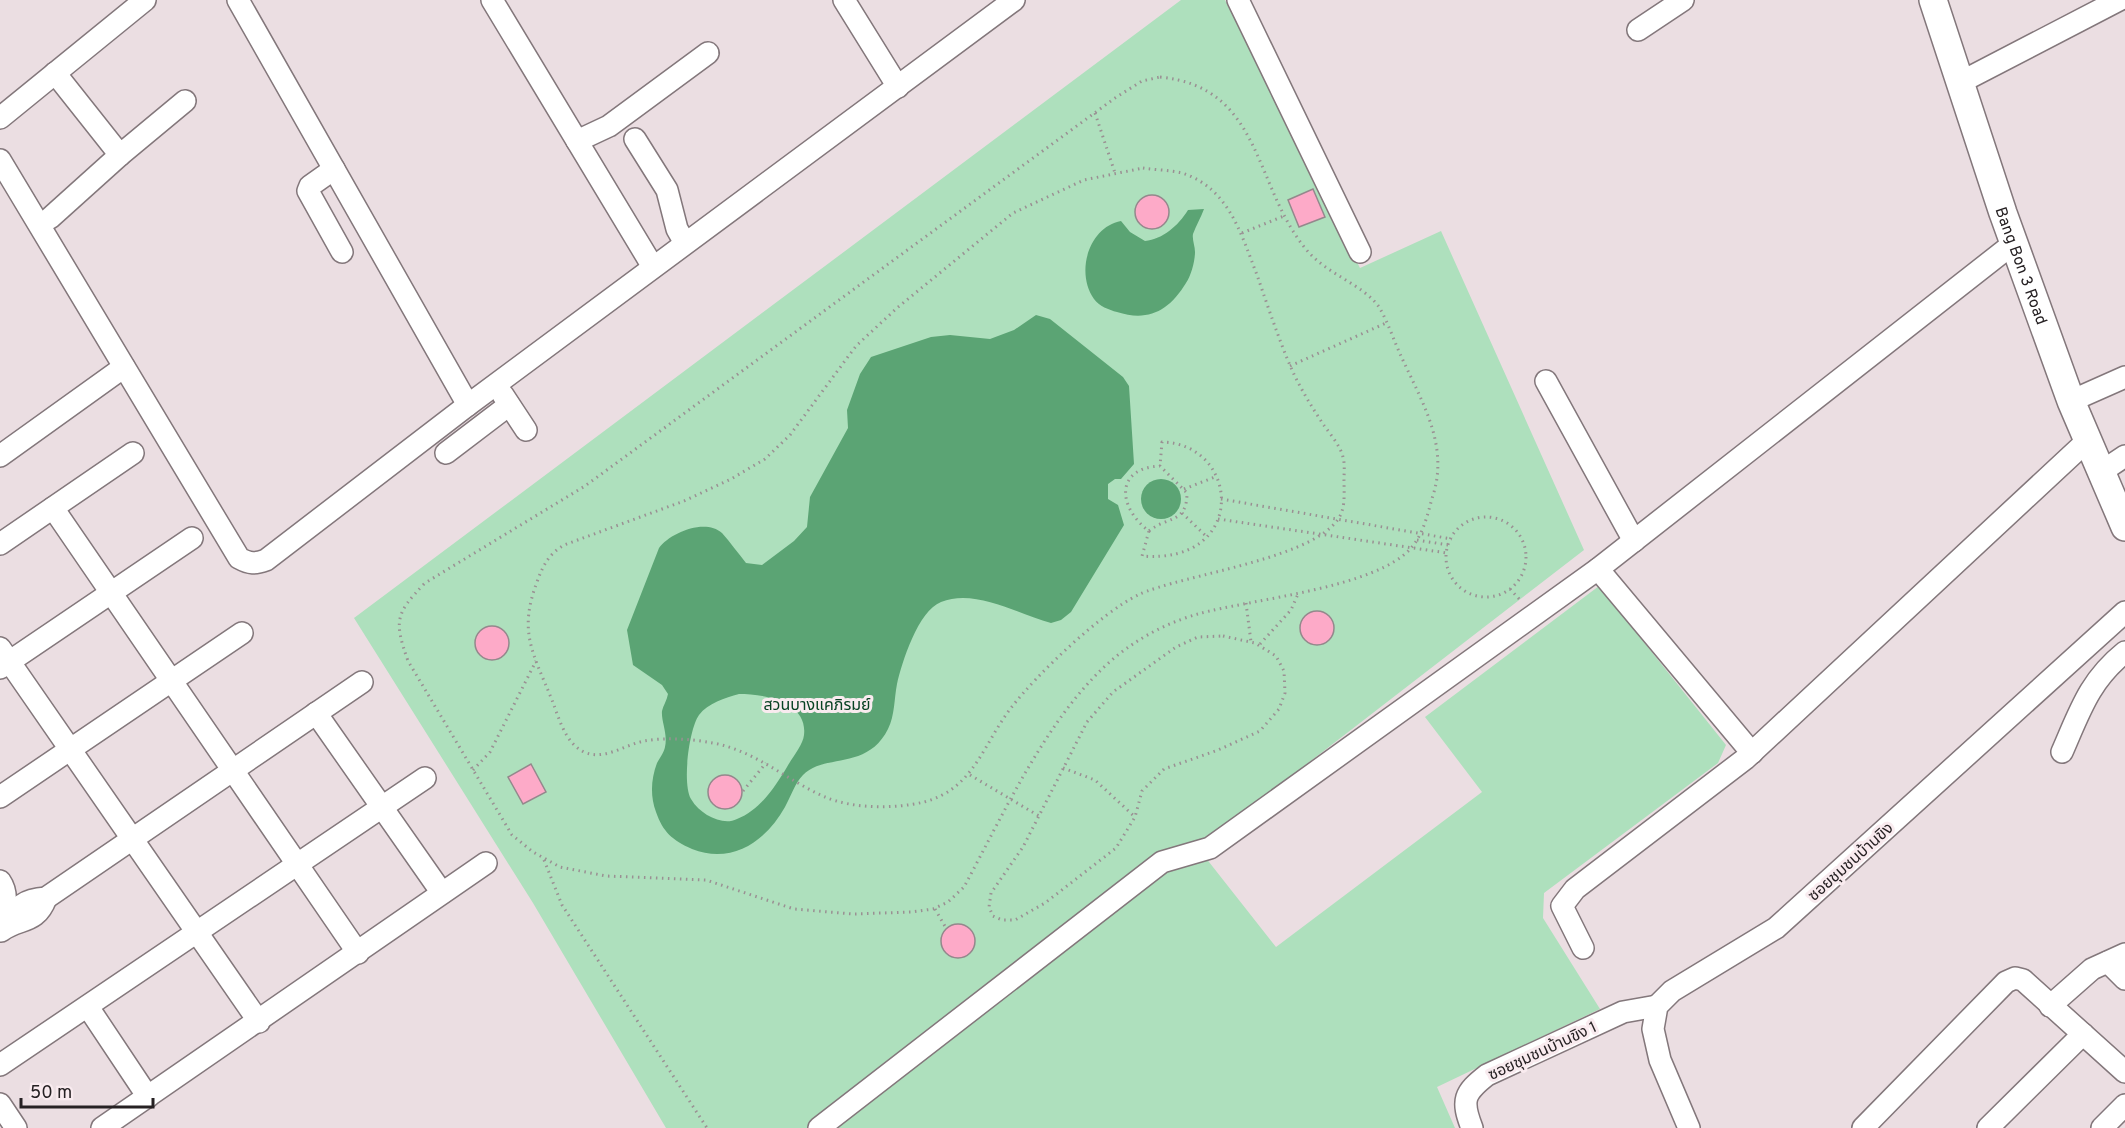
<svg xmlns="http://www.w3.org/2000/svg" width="2125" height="1128" font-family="Overpass,'Noto Sans Thai',sans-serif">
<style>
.green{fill:#aee0bd}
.water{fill:#5ba474;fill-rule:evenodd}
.building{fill:#fdaac8;stroke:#94888c;stroke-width:1.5}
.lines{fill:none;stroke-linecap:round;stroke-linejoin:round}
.minor-casing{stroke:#83777b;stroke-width:24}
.major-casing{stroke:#83777b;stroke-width:30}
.path{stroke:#9a9093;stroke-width:3;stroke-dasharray:1.5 4.5;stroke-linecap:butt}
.minor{stroke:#fff;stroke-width:21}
.major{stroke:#fff;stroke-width:27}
.labels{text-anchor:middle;stroke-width:6;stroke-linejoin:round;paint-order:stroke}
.street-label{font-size:16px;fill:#262123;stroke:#f9ebef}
.park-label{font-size:16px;fill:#074223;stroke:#f9ebef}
</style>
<rect width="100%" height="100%" fill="#ebdee2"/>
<!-- green -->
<path class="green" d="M1181 0H1225L1360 268 1441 231 1584 550 1198 848 1276 947 1482 792 1425 717 1599 586 1726 745 1718 763 1544 893 1543 918 1600 1009 1437 1087 1455 1128H666L533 903 354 618Z"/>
<!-- water -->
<g class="water">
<path d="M1204 209C1201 217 1196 226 1193 234 1192 240 1195 246 1195 252 1195 261 1191 276 1186 283 1169 311 1148 322 1117 312 1109 310 1099 306 1094 299 1075 272 1089 227 1121 221L1130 232 1145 241C1163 239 1178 226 1188 210Z"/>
<path d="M1036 315 1050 319 1123 377 1129 386 1134 464 1121 479H1115L1108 484V499L1118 505 1124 525 1071 612 1061 620 1051 623C1018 614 975 588 941 602 918 611 902 662 897 684 894 699 895 715 888 729 867 771 824 753 803 775 795 783 791 796 785 807 766 841 732 865 692 849 672 840 663 832 656 812 650 796 651 779 657 763 660 758 664 752 665 747 668 734 661 721 662 711 663 706 667 700 668 694L662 685 633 665 627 630 659 548C670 533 705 518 722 533 730 542 738 553 746 563L762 565 794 541 807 527 810 497 848 428 847 410 860 374 871 357 931 337 950 335 990 339 1014 330ZM739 694C763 694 808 701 804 735 803 745 792 758 787 767 775 787 760 810 737 819 727 824 717 820 707 815 701 811 695 806 691 799 682 784 689 729 699 715 708 703 725 698 739 694Z"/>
<circle cx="1161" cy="499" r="20"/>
</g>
<!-- building -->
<g class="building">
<path d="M1313 189 1325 217 1299 227 1288 200Z"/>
<circle cx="1152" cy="212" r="17"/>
<circle cx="1317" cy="628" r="17"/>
<circle cx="492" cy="643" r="17"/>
<path d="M531 764 546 792 523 804 508 777Z"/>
<circle cx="725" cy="792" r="17"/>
<circle cx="958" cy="941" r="17"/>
</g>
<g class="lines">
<!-- minor casing -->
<g class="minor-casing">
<g id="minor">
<path d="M238 0 468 405"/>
<path d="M492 0 653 267"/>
<path d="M844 0 898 87"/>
<path d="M1238 0 1360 252"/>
<path d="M1638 30 1683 0"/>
<path d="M55 73 120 155 185 101"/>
<path d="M1961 82 2119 0"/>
<path d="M0 118 145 0"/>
<path d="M635 139 667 190 677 229 685 243"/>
<path d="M577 141 609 126 708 53"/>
<path d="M0 160 239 558C250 564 255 564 266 560L468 405 1014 0"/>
<path d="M334 169 310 186 308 191 342 252"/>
<path d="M50 218 120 155"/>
<path d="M1546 381 1634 541"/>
<path d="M503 395 526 430"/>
<path d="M2071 401 2125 377"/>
<path d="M446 453 509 405"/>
<path d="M0 456 124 367"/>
<path d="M2101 472 2125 456"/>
<path d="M53 508 358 953"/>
<path d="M0 544 133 453"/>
<path d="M1598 569 1752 753"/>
<path d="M0 648 259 1022"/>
<path d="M0 668 192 538"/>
<path d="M316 713 442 893"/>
<path d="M2062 752C2080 711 2089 681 2125 652"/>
<path d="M0 797 242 633"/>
<path d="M0 881C9 894 5 909 0 923"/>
<path d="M9 925C16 906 25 899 46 898L362 682"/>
<path d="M1 931C20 917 36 925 46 898"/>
<path d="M1583 948 1562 906 1575 889 1745 759 2088 440"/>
<path d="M2108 962 2125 979"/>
<path d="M2050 1006 2092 969 2125 954"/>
<path d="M88 1007 148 1097"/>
<path d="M0 1065 425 778"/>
<path d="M0 1104 16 1128"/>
<path d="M102 1128 486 863"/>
<path d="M819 1128 1162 862 1210 848 1598 569 2014 243"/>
<path d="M1472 1128C1461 1100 1464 1093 1487 1075L1623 1012 1657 1006"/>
<path d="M1689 1128 1660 1060 1653 1029 1657 1006 1672 991 1776 928 2125 612"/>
<path d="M1863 1128 2006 982 2015 978 2023 980 2125 1072"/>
<path d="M1988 1128 2083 1034"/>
<path d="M2102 1128 2125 1105"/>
</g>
</g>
<!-- major casing -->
<g class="major-casing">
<g id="major">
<path id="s1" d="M1933 0 2003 213 2071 401 2125 527"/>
</g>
</g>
<!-- path -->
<g class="path">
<path d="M1160 77C1262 87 1253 184 1305 248 1325 274 1363 284 1379 307 1388 322 1394 341 1401 356 1421 400 1448 443 1434 492 1428 511 1425 531 1412 547 1378 588 1251 599 1198 614 1176 620 1152 631 1133 644 1057 694 1007 808 964 887L948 902 933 909 911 912 853 914 794 909 706 880 606 876 560 867 533 852 512 835 408 661C394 621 395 614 425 583L585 486 1115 98 1142 81Z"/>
<path d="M1095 113 1115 173"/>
<path d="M1143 168C1155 170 1170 170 1182 173 1229 188 1241 234 1257 275 1267 304 1277 334 1289 363 1298 385 1310 404 1323 424 1330 434 1340 445 1343 457 1345 464 1344 473 1344 480 1344 490 1345 502 1342 511 1328 558 1181 574 1138 595 1101 613 1036 675 1011 708 983 744 974 789 924 802 895 809 853 809 825 797 786 780 756 751 713 743 692 739 665 737 644 741 624 745 604 761 584 752 565 743 559 718 552 700 533 653 518 632 537 582 543 565 549 554 564 545L684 501 731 479 765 459 790 435 856 346 897 308 1013 213 1084 180Z"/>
<path d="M1242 233 1284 216"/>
<path d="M1290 366 1386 323"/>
<path d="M1184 489 1215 477"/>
<path d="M1221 499 1452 539"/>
<path d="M1182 513 1207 537"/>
<circle cx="1486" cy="557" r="40"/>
<path d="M1218 519 1447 553"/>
<path d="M1149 531C1167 516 1187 524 1187 493L1160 466C1114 468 1118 508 1149 531L1142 556C1248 565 1241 444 1162 442L1160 466"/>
<path d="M1417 540 1448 545"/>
<path d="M1510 589 1521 601"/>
<path d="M1246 603 1251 642"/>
<path d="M1223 636 1255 643 1276 656 1284 671 1285 693 1279 709 1260 731 1218 750 1164 769 1142 791 1135 817 1116 848 1045 903 1015 920H1002L993 916 989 907 991 893 1023 847 1087 722 1113 692 1176 647 1198 637Z"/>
<path d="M1260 644 1291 610 1298 594"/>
<path d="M1063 768 1095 780 1135 817"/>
<path d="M473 770 490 752 536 661"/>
<path d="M970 775 1039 816"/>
<path d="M743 791 766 763"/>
<path d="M544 860 562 905 707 1128"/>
<path d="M935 909 946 928"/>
</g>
<!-- minor -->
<use href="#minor" class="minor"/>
<!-- major -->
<use href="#major" class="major"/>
</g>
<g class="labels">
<!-- street labels -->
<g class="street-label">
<text dy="6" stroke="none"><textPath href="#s1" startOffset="280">Bang Bon 3 Road</textPath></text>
<text transform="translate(1850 861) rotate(-42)" y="6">ซอยชุมชนบ้านขิง</text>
<text transform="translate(1542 1050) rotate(-25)" y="6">ซอยชุมชนบ้านขิง 1</text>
</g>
<!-- park labels -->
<g class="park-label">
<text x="817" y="710">สวนบางแคภิรมย์</text>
</g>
</g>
<!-- scale -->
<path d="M21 1098v9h132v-9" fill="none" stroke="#262123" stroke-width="3"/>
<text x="30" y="1098" font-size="18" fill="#262123" stroke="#f9ebef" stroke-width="4.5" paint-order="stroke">50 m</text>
</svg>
